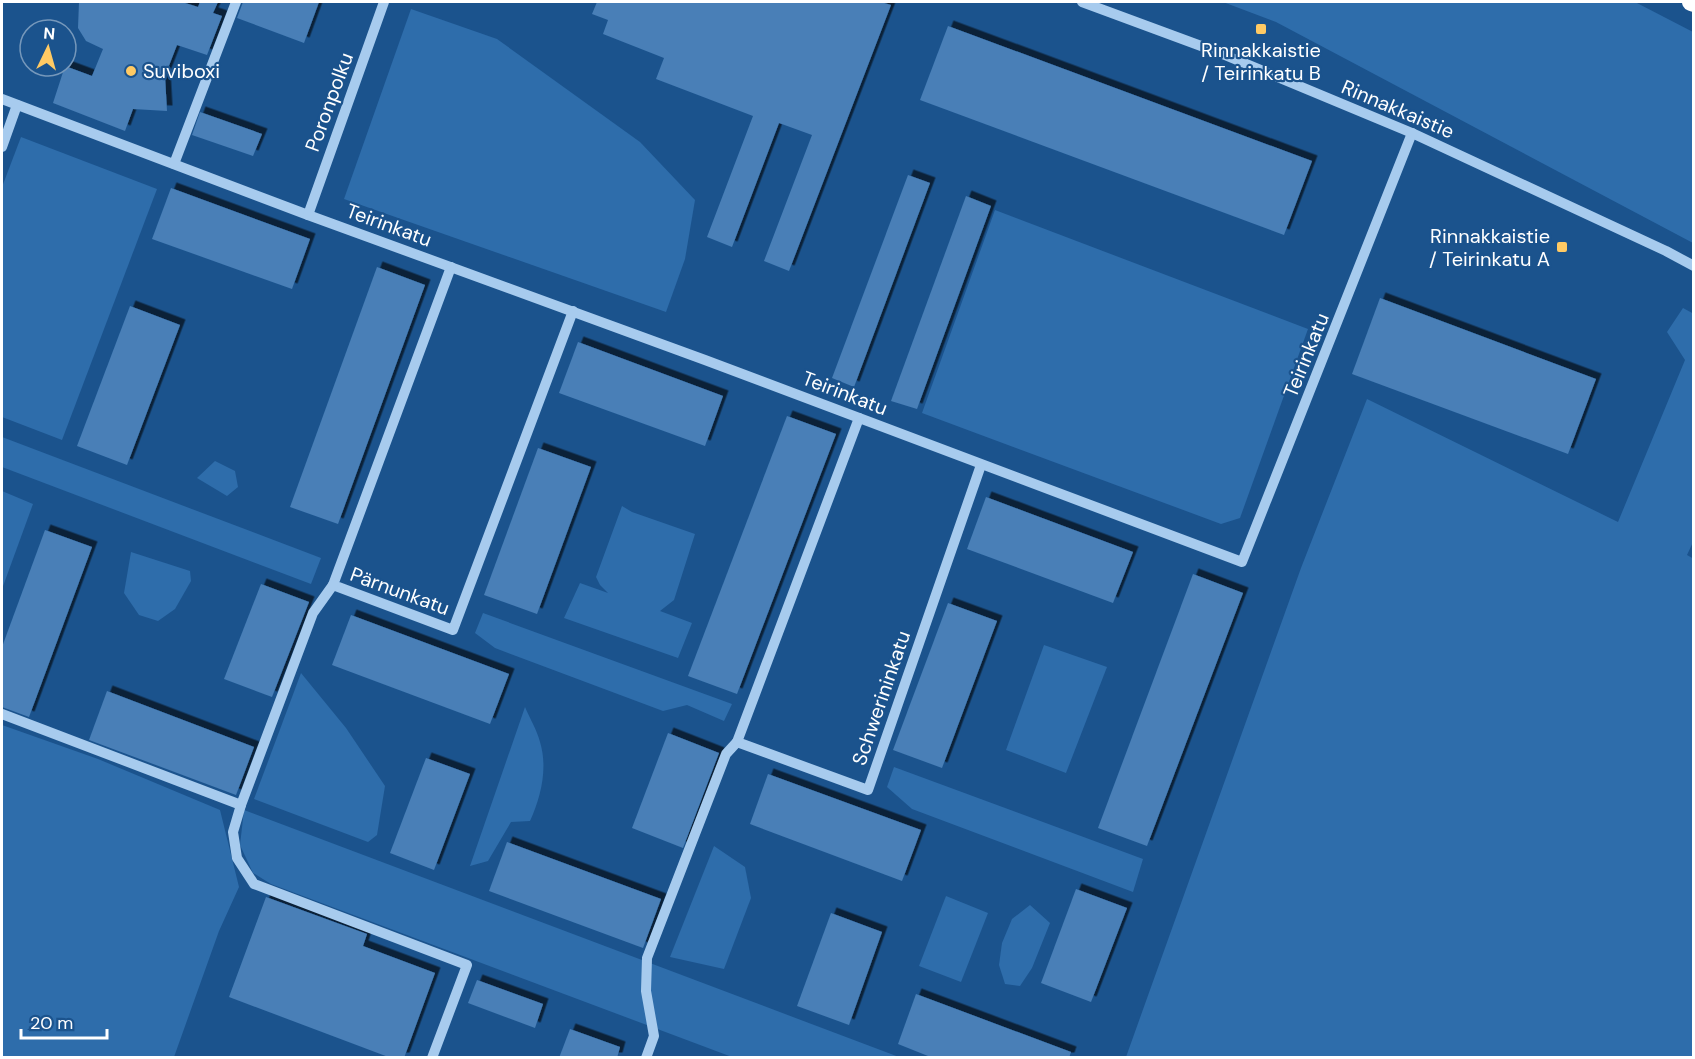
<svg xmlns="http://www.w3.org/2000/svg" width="1695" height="1059" font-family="'DM Sans',sans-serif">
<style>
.green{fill:#2e6dab}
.building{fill:#487fb7;filter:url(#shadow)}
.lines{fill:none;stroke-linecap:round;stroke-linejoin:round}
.minor{stroke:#a7cbee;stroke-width:10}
.highway{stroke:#fff;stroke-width:18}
.poi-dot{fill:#ffca64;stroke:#1b538d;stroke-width:2}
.labels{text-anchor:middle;stroke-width:4.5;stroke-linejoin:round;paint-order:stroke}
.poi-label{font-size:20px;fill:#fff;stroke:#1b538d}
.street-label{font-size:20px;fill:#fff;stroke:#1b538d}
</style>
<defs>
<filter id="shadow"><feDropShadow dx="5.5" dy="-5.5" stdDeviation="0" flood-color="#0009"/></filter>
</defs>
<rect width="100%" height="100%" fill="#1b538d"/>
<!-- green -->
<g class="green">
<path d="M1223 2H1635L1693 32V243L1276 22Z"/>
<path d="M411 9 497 39 640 142 695 200 685 259 666 312 344 199Z"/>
<path d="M21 137 157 189 62 440 2 417V187Z"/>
<path d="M995 210 1308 329 1240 518 1221 524 922 413Z"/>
<path d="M1683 308 1694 314V540L1687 555 1694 559 1693 1057H1126L1301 568 1367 399 1618 522 1685 360 1667 332Z"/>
<path d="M2 437 321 558 311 584 2 467Z"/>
<path d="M215 461 235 471 238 487 227 496 197 478Z"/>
<path d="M2 491 33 504 2 589Z"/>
<path d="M622 506 632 512 695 534 674 600 660 611 692 623 678 658 564 618 580 583 608 593 600 585 596 577Z"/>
<path d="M131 552 190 571 191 581 175 609 158 621 139 615 124 593Z"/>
<path d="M483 613 732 704 724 721 687 705 663 711 495 648 475 633Z"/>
<path d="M1044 645 1107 667 1066 773 1006 750Z"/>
<path d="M301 673 346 728 385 786 377 835 368 842 254 799Z"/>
<path d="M525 707C530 719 537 730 540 742 548 768 541 797 530 821L511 822 488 861 470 866Z"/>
<path d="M2 725 98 759 220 810 239 887 219 931 174 1057 2 1058Z"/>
<path d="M894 767 1143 859 1133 892 912 809 887 787Z"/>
<path d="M244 810 899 1057H732L271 884 253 873 240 845Z"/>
<path d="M714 846 745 867 751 898 724 969 670 957Z"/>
<path d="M946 896 988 913 961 982 919 966Z"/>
<path d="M1030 905 1050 923 1032 968 1020 986 1005 984 999 965 1002 943 1012 919Z"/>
</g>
<!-- building -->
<g class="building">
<path d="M79 2H182L198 7 200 2H218L213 13 222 16 207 55 177 45 165 76 167 111 133 109 125 131 53 103 65 66 92 76 103 49 86 41 78 28Z"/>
<path d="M243 2H319L304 43 237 18Z"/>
<path d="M597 2H881L891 5 789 271 764 261 812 135 779 123 732 247 707 237 753 116 656 79 664 58 603 34 608 20 592 14Z"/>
<path d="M948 26 1312 161 1284 235 920 100Z"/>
<path d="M200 112 262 134 253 156 192 135Z"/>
<path d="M908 175 930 183 854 387 832 378Z"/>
<path d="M171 188 310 239 292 289 152 239Z"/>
<path d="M966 196 991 206 917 409 891 401Z"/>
<path d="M377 267 425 285 338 524 290 507Z"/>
<path d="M1380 298 1596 379 1568 454 1352 374Z"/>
<path d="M130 306 180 325 127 465 77 446Z"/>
<path d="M578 342 723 396 705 446 559 393Z"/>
<path d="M787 416 836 434 737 694 688 676Z"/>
<path d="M538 448 591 467 537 614 484 595Z"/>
<path d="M986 497 1133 552 1113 603 967 549Z"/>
<path d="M45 530 92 547 29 717 2 707V647Z"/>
<path d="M1193 574 1243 593 1147 846 1098 828Z"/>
<path d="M261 584 309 602 272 697 224 679Z"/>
<path d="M948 603 997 621 942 768 893 750Z"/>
<path d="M351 615 509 674 490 724 332 665Z"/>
<path d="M107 691 254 747 236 795 89 740Z"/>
<path d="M668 733 719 753 683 848 632 828Z"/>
<path d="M426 758 470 774 434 870 390 853Z"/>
<path d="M768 774 921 830 902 881 750 824Z"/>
<path d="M507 842 661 899 643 948 489 891Z"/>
<path d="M1076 889 1127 908 1091 1002 1041 983Z"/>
<path d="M266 897 367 934 363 946 435 973 404 1058H391L229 997Z"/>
<path d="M831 913 882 932 849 1025 797 1006Z"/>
<path d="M477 980 543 1004 535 1028 468 1003Z"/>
<path d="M916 994 1071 1052 1069 1058H933L898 1044Z"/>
<path d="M570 1029 620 1047 617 1058H559Z"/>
</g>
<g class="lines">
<!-- minor -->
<g class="minor">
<path d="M1082 2 1220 53 1412 133 1666 251 1694 266"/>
<path d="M2 99 308 215 705 360 1242 562 1412 133"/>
<path d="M2 147 17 105"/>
<path d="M174 164 236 2"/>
<path d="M308 215 384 2"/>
<path d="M451 267 333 585 453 630 573 311"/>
<path d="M859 418 737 742 868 790 981 465"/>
<path d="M333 585 313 613 241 805 233 832 237 858 254 884 467 965 432 1058"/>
<path d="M2 714 241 805"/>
<path d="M646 1058 654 1036 646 991 647 958 726 754 737 742"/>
</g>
<!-- highway -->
<path class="highway" d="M1691 2 1694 3"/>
</g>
<!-- markers -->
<g class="poi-dot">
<rect x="1255" y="23" width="12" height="12" rx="3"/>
<circle cx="131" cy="71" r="6"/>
<rect x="1556" y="241" width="12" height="12" rx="3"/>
</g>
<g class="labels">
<!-- poi labels -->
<g class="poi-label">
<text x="1261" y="57">Rinnakkaistie<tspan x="1261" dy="23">/ Teirinkatu B</tspan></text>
<text x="143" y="78" text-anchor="start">Suviboxi</text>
<text x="1550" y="243" text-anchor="end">Rinnakkaistie<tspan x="1550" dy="23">/ Teirinkatu A</tspan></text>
</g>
<!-- street labels -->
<g class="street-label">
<text transform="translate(329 102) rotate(-70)" y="7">Poronpolku</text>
<text transform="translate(1398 109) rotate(23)" y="7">Rinnakkaistie</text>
<text transform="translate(389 225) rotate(20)" y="7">Teirinkatu</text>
<text transform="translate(1306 355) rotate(-68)" y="7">Teirinkatu</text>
<text transform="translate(845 393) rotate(21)" y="7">Teirinkatu</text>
<text transform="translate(400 591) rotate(20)" y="7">Pärnunkatu</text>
<text transform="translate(881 698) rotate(-71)" y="7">Schwerininkatu</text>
</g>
</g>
<!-- border -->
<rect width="1695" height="1059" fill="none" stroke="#ffffff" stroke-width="6"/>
<!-- north arrow -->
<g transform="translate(48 48) rotate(5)"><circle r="28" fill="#1b538d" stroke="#7698bb" stroke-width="1.5"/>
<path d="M0-4.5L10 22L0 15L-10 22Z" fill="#ffca64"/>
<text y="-9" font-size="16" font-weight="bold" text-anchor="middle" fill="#ffffff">N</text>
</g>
<!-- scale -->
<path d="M21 1029v9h86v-9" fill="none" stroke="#ffffff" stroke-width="3"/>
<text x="30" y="1029" font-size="18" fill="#ffffff" stroke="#1b538d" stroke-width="4.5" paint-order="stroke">20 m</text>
</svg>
